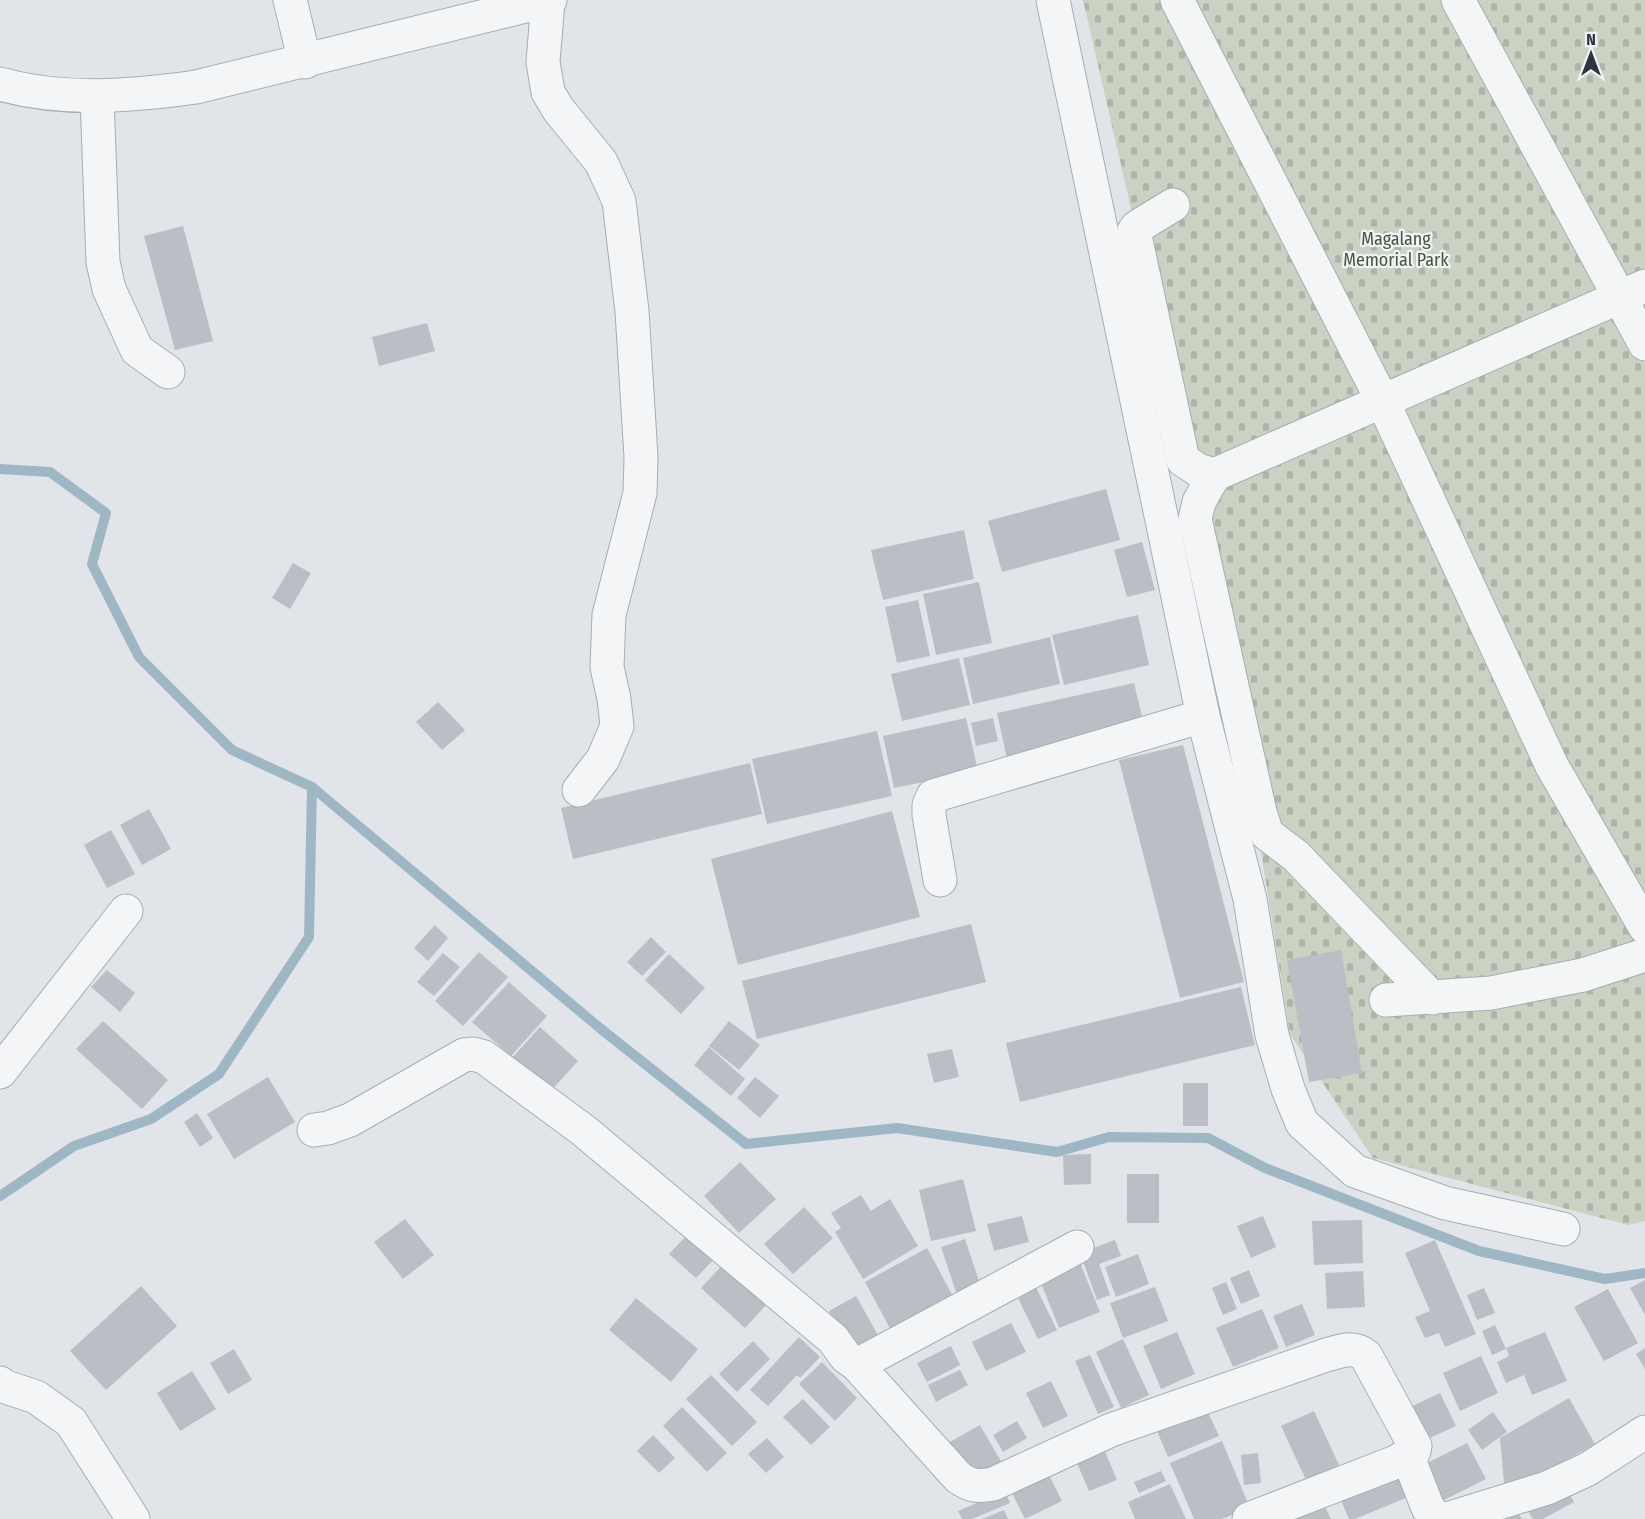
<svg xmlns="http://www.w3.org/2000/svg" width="1645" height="1519" font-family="'Fira Sans Condensed',sans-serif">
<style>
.cemetery{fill:url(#cemetery-stones)}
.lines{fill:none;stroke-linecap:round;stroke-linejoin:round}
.stream{stroke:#9fb7c5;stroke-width:10}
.building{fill:#b9bfc5}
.minor-casing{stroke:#a7adb3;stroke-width:35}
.minor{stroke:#f4f5f7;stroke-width:33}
.labels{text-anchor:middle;stroke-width:4.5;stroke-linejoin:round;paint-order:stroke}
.park-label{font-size:18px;fill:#44593a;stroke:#f1f4f6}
</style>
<defs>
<pattern id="cemetery-stones" width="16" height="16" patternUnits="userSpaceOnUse" patternTransform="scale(1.5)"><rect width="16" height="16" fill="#c9d2c3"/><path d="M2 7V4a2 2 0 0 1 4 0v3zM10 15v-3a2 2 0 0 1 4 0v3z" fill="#adb5a9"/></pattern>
</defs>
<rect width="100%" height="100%" fill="#e1e5e9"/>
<!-- cemetery -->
<path class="cemetery" d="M1083 0H1645V1221L1628 1225 1373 1158 1290 1034 1220 595Z"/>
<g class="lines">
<!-- stream -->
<g class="stream">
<path d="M0 469 50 472 106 513 92 564 139 657 232 750 312 787 601 1029 746 1144 897 1128 1057 1152 1109 1137 1208 1138 1265 1168 1479 1251 1605 1279 1645 1273"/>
<path d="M0 1196 74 1146 151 1119 219 1074 309 937 312 787"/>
</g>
</g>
<!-- building -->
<g class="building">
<path d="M183 226 213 341 175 350 144 236Z"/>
<path d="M427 323 435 351 379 366 372 337Z"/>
<path d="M1106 489 1120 540 1002 572 988 521Z"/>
<path d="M964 530 974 579 883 600 871 550Z"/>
<path d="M1142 542 1155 590 1127 597 1114 550Z"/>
<path d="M293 563 311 573 290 609 272 598Z"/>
<path d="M979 582 992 643 936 655 923 594Z"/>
<path d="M918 600 930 656 897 663 885 607Z"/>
<path d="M1138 615 1149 665 1064 685 1052 635Z"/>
<path d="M1050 637 1060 684 973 704 963 658Z"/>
<path d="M959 658 970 705 902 721 891 674Z"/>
<path d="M1134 683 1145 729 1007 759 997 713Z"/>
<path d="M438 702 465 730 442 750 416 722Z"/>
<path d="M966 718 978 771 894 788 883 736Z"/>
<path d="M993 718 998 741 976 746 971 723Z"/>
<path d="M877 731 892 796 767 824 752 759Z"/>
<path d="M1183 745 1244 982 1180 998 1119 760Z"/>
<path d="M750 763 762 814 573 859 561 808Z"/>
<path d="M149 809 171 849 142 865 120 825Z"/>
<path d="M892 811 920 917 738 965 711 859Z"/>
<path d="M111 830 135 874 107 888 84 845Z"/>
<path d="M971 924 986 982 757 1039 742 981Z"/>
<path d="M435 925 448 938 428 961 414 948Z"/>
<path d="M651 937 666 952 642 976 627 962Z"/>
<path d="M1341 950 1362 1073 1309 1082 1287 960Z"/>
<path d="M479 952 508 977 463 1026 435 1001Z"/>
<path d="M443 953 460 967 434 996 417 982Z"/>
<path d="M669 954 705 988 681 1014 645 980Z"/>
<path d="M107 970 135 993 120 1012 91 987Z"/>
<path d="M509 982 547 1016 511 1056 472 1022Z"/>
<path d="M1241 987 1255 1045 1020 1102 1006 1043Z"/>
<path d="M103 1021 168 1080 142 1109 76 1049Z"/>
<path d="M729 1021 760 1045 739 1070 709 1046Z"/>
<path d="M540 1027 578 1061 548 1094 510 1060Z"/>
<path d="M709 1047 745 1079 731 1096 694 1065Z"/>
<path d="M952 1049 959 1077 934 1083 927 1054Z"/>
<path d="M268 1077 295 1122 234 1159 207 1114Z"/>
<path d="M755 1077 779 1096 760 1118 737 1098Z"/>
<rect x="1183" y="1083" width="25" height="43"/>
<path d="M197 1113 213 1138 200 1147 184 1122Z"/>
<path d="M1091 1154V1184L1064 1185 1063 1155Z"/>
<path d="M740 1162 776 1199 739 1233 704 1196Z"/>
<rect x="1127" y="1174" width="32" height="49"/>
<path d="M963 1179 976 1231 931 1241 919 1190Z"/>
<path d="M861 1195 871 1211 890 1199 918 1246 863 1279 835 1232 841 1228 831 1213Z"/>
<path d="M804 1207 833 1238 793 1274 764 1244Z"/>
<path d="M1022 1216 1029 1242 994 1251 987 1224Z"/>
<path d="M1263 1216 1276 1247 1251 1258 1237 1226Z"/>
<path d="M405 1219 434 1255 403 1279 374 1242Z"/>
<path d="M1362 1220 1363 1263 1314 1265 1312 1221Z"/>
<path d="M690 1232 717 1256 696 1278 669 1254Z"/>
<path d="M965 1239 983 1293 959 1301 941 1247Z"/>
<path d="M1115 1240 1121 1256 1099 1264 1110 1295 1097 1300 1080 1253Z"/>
<path d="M1435 1240 1476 1334 1445 1347 1439 1333 1425 1338 1415 1317 1430 1311 1405 1253Z"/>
<path d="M927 1248 955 1300 893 1334 865 1282Z"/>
<path d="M1138 1254 1149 1284 1116 1297 1105 1267Z"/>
<path d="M725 1262 769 1302 745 1328 701 1288Z"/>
<path d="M1080 1263 1100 1312 1059 1328 1039 1278Z"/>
<path d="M1249 1270 1260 1296 1241 1304 1230 1278Z"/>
<path d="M1363 1271 1365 1307 1327 1309 1325 1273Z"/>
<path d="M1032 1279 1057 1330 1038 1339 1013 1288Z"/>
<path d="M1645 1280V1315L1630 1288Z"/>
<path d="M1226 1282 1237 1309 1223 1315 1212 1288Z"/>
<path d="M141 1286 177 1326 106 1390 70 1351Z"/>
<path d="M1155 1287 1168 1321 1123 1338 1110 1303Z"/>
<path d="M1484 1288 1495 1313 1477 1320 1467 1295Z"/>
<path d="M1608 1289 1638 1343 1604 1361 1574 1307Z"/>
<path d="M856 1296 879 1337 851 1352 829 1311Z"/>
<path d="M636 1298 698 1349 671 1382 609 1330Z"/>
<path d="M1302 1304 1315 1335 1286 1347 1273 1316Z"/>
<path d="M1262 1309 1279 1348 1233 1367 1216 1328Z"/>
<path d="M1011 1323 1026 1352 986 1371 972 1342Z"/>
<path d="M1495 1325 1506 1349 1492 1355 1482 1331Z"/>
<path d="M1177 1332 1195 1374 1161 1389 1143 1346Z"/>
<path d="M1545 1332 1567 1381 1532 1395 1524 1375 1506 1383 1497 1362 1509 1356 1506 1348Z"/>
<path d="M799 1337 820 1357 800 1378 797 1375 768 1406 750 1390Z"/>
<path d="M1123 1339 1149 1395 1121 1408 1096 1352Z"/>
<path d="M753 1341 770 1359 737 1392 719 1374Z"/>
<path d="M951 1346 960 1365 927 1382 917 1363Z"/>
<path d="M1645 1348V1369L1636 1354Z"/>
<path d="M234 1349 252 1380 228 1394 210 1363Z"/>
<path d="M1090 1355 1114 1407 1098 1414 1075 1361Z"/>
<path d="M1481 1356 1498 1393 1460 1411 1443 1373Z"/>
<path d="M822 1362 857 1398 835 1421 799 1384Z"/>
<path d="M960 1370 968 1385 936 1402 928 1385Z"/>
<path d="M192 1371 216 1409 180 1431 157 1393Z"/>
<path d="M711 1375 757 1422 732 1446 686 1399Z"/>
<path d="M1051 1381 1068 1416 1043 1428 1026 1393Z"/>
<path d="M1440 1393 1456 1426 1423 1441 1408 1408Z"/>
<path d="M1569 1398 1595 1444 1505 1494 1500 1438Z"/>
<path d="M803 1399 830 1427 811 1445 783 1417Z"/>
<path d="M682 1407 727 1453 707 1472 663 1426Z"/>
<path d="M1207 1410 1219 1436 1168 1457 1157 1431Z"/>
<path d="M1314 1411 1339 1465 1306 1480 1281 1426Z"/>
<path d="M1493 1412 1507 1432 1482 1450 1468 1430Z"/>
<path d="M1017 1421 1027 1438 1003 1452 993 1435Z"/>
<path d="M980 1425 1002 1463 969 1481 948 1443Z"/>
<path d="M653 1435 675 1458 659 1473 637 1451Z"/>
<path d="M767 1438 784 1457 766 1473 748 1454Z"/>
<path d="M1222 1441 1250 1508 1222 1519H1194L1170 1463Z"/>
<path d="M1101 1442 1117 1480 1089 1491 1073 1454Z"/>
<path d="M1467 1443 1486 1479 1440 1502 1421 1466Z"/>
<path d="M1258 1453 1261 1483 1244 1485 1241 1455Z"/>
<path d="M1401 1465 1413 1495 1355 1519H1349L1337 1491Z"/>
<path d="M1161 1471 1166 1481 1139 1493 1134 1482Z"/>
<path d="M1048 1473 1062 1501 1025 1519 1011 1491Z"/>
<path d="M1170 1484 1186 1519H1135L1128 1502Z"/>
<path d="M1566 1488 1574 1502 1543 1519H1533L1527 1509Z"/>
<path d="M1005 1491 1010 1503 972 1519H962L958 1511Z"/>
<path d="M1320 1496 1331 1519H1270Z"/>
<path d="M1004 1510 1008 1519H982Z"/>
<path d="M1516 1510 1522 1519H1501Z"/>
</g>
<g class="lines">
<!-- minor casing -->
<g class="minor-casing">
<g id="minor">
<path d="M290 0 305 62"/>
<path d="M1053 0 1203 716 1250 899 1272 1035 1288 1089 1302 1123 1355 1171 1445 1203 1563 1229"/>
<path d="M1177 0 1383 402 1552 766 1645 927"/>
<path d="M1458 0 1645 344"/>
<path d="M548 1 543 62 548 92 558 109 601 162 619 201 632 311 641 457 640 493 609 615 607 667 614 699 617 726 603 759 579 790"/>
<path d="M0 84C64 102 131 96 196 87L550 0"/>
<path d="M97 96 103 262 109 289 137 350 168 372"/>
<path d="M1173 205 1137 227 1134 231 1183 460 1198 470 1214 475"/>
<path d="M940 880 929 815V805L933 796 1203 716"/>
<path d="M1432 998 1296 856 1267 834 1260 812 1195 519 1199 502 1214 475 1645 286"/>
<path d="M1386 1000 1491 993 1583 975 1645 955"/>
<path d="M0 1072 126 911"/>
<path d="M314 1130 328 1128 350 1120 464 1055 473 1054 484 1057 583 1130 833 1339 846 1357 857 1365 958 1477C970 1486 978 1487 993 1484L1111 1430 1326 1355C1341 1351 1354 1345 1366 1356L1415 1446 1414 1451 1396 1462 1249 1519"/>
<path d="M857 1365 1077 1247"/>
<path d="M0 1383 3 1386 36 1397 71 1422 133 1519"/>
<path d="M1408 1457 1428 1508 1437 1519"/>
<path d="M1447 1519 1547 1488 1588 1469 1645 1432"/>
</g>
</g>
<!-- minor -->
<use href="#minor" class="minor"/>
</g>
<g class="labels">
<!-- park labels -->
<g class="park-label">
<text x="1396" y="245">Magalang<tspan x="1396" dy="21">Memorial Park</tspan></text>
</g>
</g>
<!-- north arrow -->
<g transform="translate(1591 54)" stroke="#f1f4f6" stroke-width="4.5" paint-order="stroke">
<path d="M0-4.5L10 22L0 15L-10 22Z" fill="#2b353f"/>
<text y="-9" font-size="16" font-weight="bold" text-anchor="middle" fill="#2b353f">N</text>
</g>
</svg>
